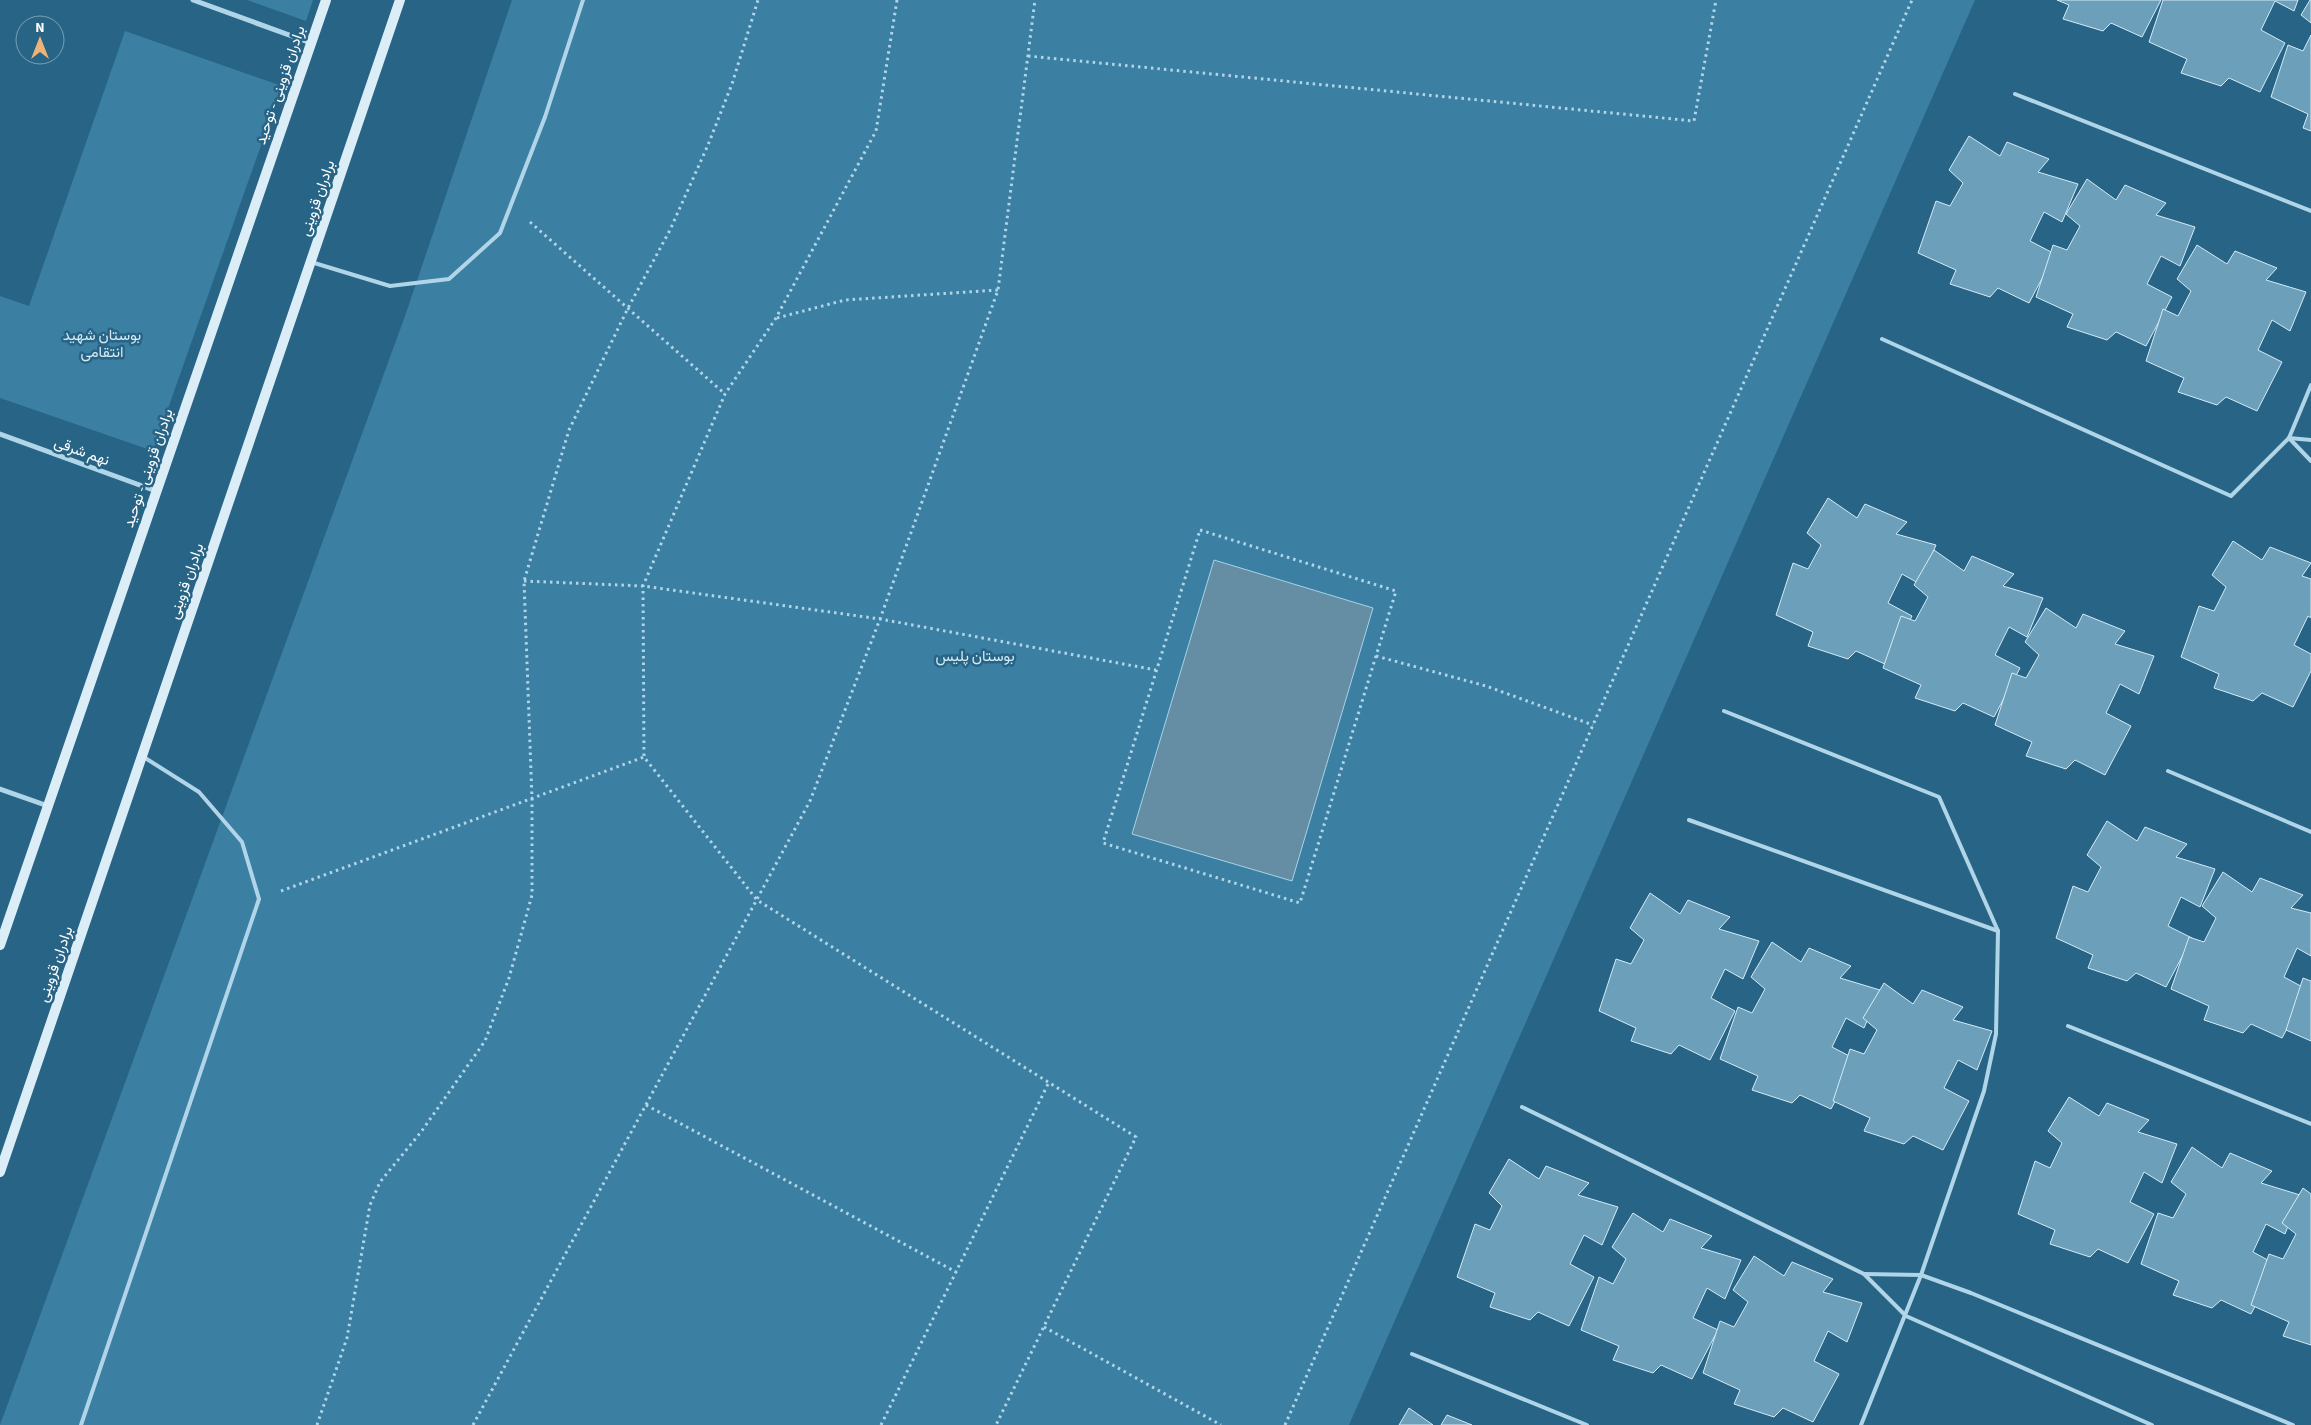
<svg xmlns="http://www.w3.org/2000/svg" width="2311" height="1425" font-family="'Source Sans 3',Vazirmatn,sans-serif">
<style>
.green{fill:#3b7fa2}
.water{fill:#658ea4;stroke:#a6d3e8}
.building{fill:#6b9fba;stroke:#d5ebf6}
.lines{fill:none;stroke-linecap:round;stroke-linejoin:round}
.path{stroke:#b1d5e8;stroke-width:3;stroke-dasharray:2.5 4;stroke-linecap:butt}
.service{stroke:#b1d5e8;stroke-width:4}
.minor{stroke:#b1d5e8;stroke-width:5}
.secondary{stroke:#dbedf7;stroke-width:10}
.labels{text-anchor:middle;stroke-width:5;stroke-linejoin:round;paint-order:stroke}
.street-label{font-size:15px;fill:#fff;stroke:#276485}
.park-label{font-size:15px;fill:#d5ebf6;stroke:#276485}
</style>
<rect width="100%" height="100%" fill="#276485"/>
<!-- green -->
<g class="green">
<path d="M247 0H313L306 21Z"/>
<path d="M512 0H1975L1349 1425H0L405 316Z"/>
<path d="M125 31 282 86 153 451 0 398V296L29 306Z"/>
</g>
<!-- water -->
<path class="water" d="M1214 560 1373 608 1292 881 1132 834Z"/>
<!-- building -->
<g class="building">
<path d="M2057 0H2161L2142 37 2111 23 2103 31 2063 19 2069 5Z"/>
<path d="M2163 0H2298L2294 11 2275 1 2261 30 2285 43 2260 92 2229 78 2221 86 2181 73 2187 59 2149 42Z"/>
<path d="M2310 0H2311V23L2301 15Z"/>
<path d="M2311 35V131L2303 128 2308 114 2271 97 2288 45 2303 51Z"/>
<path d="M1969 136 2000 156 2007 142 2049 159 2038 172 2078 184 2062 222 2044 212 2030 241 2055 254 2029 303 1998 288 1990 297 1950 284 1956 270 1918 253 1936 201 1950 206 1963 183 1949 170Z"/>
<path d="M2087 179 2116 200 2125 185 2166 203 2156 215 2195 227 2180 266 2161 256 2147 284 2172 297 2146 346 2116 332 2107 340 2067 327 2073 314 2036 297 2053 245 2067 250 2080 226 2066 214Z"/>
<path d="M2197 245 2227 264 2235 251 2277 268 2266 280 2306 292 2290 331 2272 320 2258 350 2282 362 2257 411 2226 397 2217 405 2178 392 2184 378 2146 361 2163 309 2178 316 2191 291 2177 279Z"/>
<path d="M1828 498 1857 518 1865 504 1907 522 1896 534 1936 545 1920 584 1902 574 1888 603 1912 616 1887 665 1856 651 1848 659 1808 646 1813 632 1776 615 1793 563 1808 569 1821 545 1807 533Z"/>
<path d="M2233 541 2262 560 2270 547 2311 563 2302 576 2311 579V618L2308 616 2294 645 2311 654V671L2293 707 2262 693 2253 701 2214 688 2219 674 2181 657 2199 606 2214 611 2226 587 2212 575Z"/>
<path d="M1934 550 1964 571 1972 556 2014 574 2003 586 2043 598 2027 637 2009 627 1995 655 2020 668 1994 717 1963 703 1955 711 1915 698 1921 685 1883 668 1901 616 1915 621 1928 597 1914 585Z"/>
<path d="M2046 608 2076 628 2083 614 2125 631 2115 644 2154 656 2139 694 2120 684 2106 713 2131 726 2105 775 2075 760 2066 769 2026 756 2032 742 1995 725 2012 673 2026 678 2039 655 2025 642Z"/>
<path d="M2107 821 2137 841 2145 827 2187 844 2176 857 2215 869 2200 907 2181 897 2168 926 2192 938 2166 987 2136 973 2127 981 2088 968 2093 955 2056 938 2073 886 2088 892 2101 867 2087 855Z"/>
<path d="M2223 872 2252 892 2260 878 2303 895 2291 908 2311 913V956L2297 948 2284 977 2308 990 2282 1038 2251 1024 2243 1033 2204 1020 2209 1006 2171 989 2189 937 2204 942 2216 918 2202 906Z"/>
<path d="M1650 893 1680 914 1688 900 1730 917 1719 929 1759 941 1743 979 1725 969 1711 998 1735 1011 1710 1060 1679 1045 1671 1054 1631 1041 1636 1028 1599 1011 1616 959 1631 964 1644 940 1630 928Z"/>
<path d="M1772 942 1801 962 1809 948 1851 966 1840 978 1880 990 1864 1028 1846 1018 1832 1047 1857 1060 1831 1109 1800 1095 1792 1103 1752 1090 1758 1076 1720 1059 1738 1007 1752 1013 1765 989 1751 977Z"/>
<path d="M2303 978 2311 981V1041L2286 1030Z"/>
<path d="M1884 983 1913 1004 1922 990 1963 1007 1953 1020 1992 1031 1977 1070 1958 1060 1944 1088 1969 1101 1943 1150 1913 1136 1904 1144 1864 1131 1870 1118 1833 1101 1850 1049 1864 1054 1877 1030 1863 1018Z"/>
<path d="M2069 1097 2099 1116 2107 1103 2149 1120 2138 1132 2177 1144 2162 1183 2144 1172 2130 1202 2154 1214 2128 1263 2098 1249 2090 1257 2050 1244 2055 1230 2018 1214 2035 1161 2050 1168 2062 1143 2048 1131Z"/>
<path d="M2192 1147 2222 1168 2230 1153 2272 1171 2261 1183 2300 1195 2285 1234 2266 1224 2253 1252 2277 1265 2251 1314 2221 1300 2212 1308 2173 1295 2179 1281 2141 1264 2158 1213 2173 1218 2186 1194 2171 1182Z"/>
<path d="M1509 1159 1539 1179 1546 1166 1589 1183 1578 1195 1618 1207 1602 1245 1584 1235 1570 1264 1594 1277 1569 1326 1538 1312 1530 1320 1490 1307 1495 1293 1457 1277 1475 1224 1490 1230 1502 1206 1489 1193Z"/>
<path d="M2303 1188 2311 1194V1345L2283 1336 2289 1322 2251 1305 2269 1254 2283 1259 2296 1234 2282 1223Z"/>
<path d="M1633 1213 1663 1232 1670 1219 1712 1236 1701 1248 1741 1260 1725 1299 1707 1288 1693 1318 1718 1330 1692 1379 1661 1365 1653 1373 1613 1360 1619 1346 1581 1330 1599 1277 1613 1284 1626 1259 1612 1247Z"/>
<path d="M1754 1256 1784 1276 1792 1262 1833 1279 1823 1292 1862 1303 1847 1342 1828 1331 1814 1361 1839 1374 1813 1422 1783 1408 1774 1417 1734 1404 1740 1390 1703 1373 1720 1321 1734 1327 1748 1302 1733 1290Z"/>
<path d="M1409 1408 1433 1425H1399Z"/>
<path d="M1447 1415 1472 1425H1441Z"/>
</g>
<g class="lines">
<!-- path -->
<g class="path">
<path d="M897 0 876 131 776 318 725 394 643 586 644 757 757 900 1136 1137 996 1425"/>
<path d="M1028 56 1694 121 1716 0"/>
<path d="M530 222 725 394"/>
<path d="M777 318 845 300 998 290"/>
<path d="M1200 530 1396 591 1300 903 1103 843Z"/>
<path d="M524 581 643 586 880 619 1156 670"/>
<path d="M1376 656 1486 686 1593 725"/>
<path d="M281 891 644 757"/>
<path d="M646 1105 956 1272"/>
<path d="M1044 1327 1221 1425"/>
<path d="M317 1425 347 1338 370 1205 380 1182 421 1132 485 1041 509 978 532 895V799L524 581 569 430 628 308 670 230 708 145 732 84 758 0"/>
<path d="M473 1425 810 801 880 619 998 290 1035 0"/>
<path d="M881 1425 1049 1082"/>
<path d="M1285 1425 1912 0"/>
</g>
<!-- service -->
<g class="service">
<path d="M2015 94 2311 211"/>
<path d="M311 262 390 286 449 279 500 233 545 117 583 0"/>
<path d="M1882 339 2231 496 2289 438 2311 385"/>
<path d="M2289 438 2311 461"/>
<path d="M2289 438 2311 440"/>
<path d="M1724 711 1939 797 1998 931 1996 1034 1984 1091 1921 1275 1861 1425"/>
<path d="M2168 771 2311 832"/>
<path d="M1689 820 1998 931"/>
<path d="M2068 1026 2311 1124"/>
<path d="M1522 1107 1864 1274 1906 1316 2152 1425"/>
<path d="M1864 1274 1921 1275 1971 1293 2293 1425"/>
<path d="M1412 1354 1587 1425"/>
<path d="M81 1425 259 899 242 842 199 792 142 756"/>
</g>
<!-- minor -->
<g class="minor">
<path d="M193 0 311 43"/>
<path d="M0 434 156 491"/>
<path d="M0 789 48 806"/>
</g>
<!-- secondary -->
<g class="secondary">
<path d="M0 945 326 0"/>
<path d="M0 1172 400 0"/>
</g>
</g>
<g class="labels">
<!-- street labels -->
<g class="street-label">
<text transform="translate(280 85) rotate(-71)" y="5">برادران قزوینی - توحید</text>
<text transform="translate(317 198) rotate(-71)" y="5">برادران قزوینی</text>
<text transform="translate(82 451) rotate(20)" y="5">نهم شرقی</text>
<text transform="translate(148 468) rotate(-71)" y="5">برادران قزوینی - توحید</text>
<text transform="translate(186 581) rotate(-71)" y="5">برادران قزوینی</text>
<text transform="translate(55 964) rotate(-71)" y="5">برادران قزوینی</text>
</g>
<!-- park labels -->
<g class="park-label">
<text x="102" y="340">بوستان شهید<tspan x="102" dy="17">انتقامی</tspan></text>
<text x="975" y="661">بوستان پلیس</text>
</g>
</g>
<!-- north arrow -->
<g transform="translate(40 40)"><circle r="24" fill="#276485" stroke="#7da2b6"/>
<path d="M0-4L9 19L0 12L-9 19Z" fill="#f0b377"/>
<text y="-8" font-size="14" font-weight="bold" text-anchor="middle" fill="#ffffff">N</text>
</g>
</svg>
